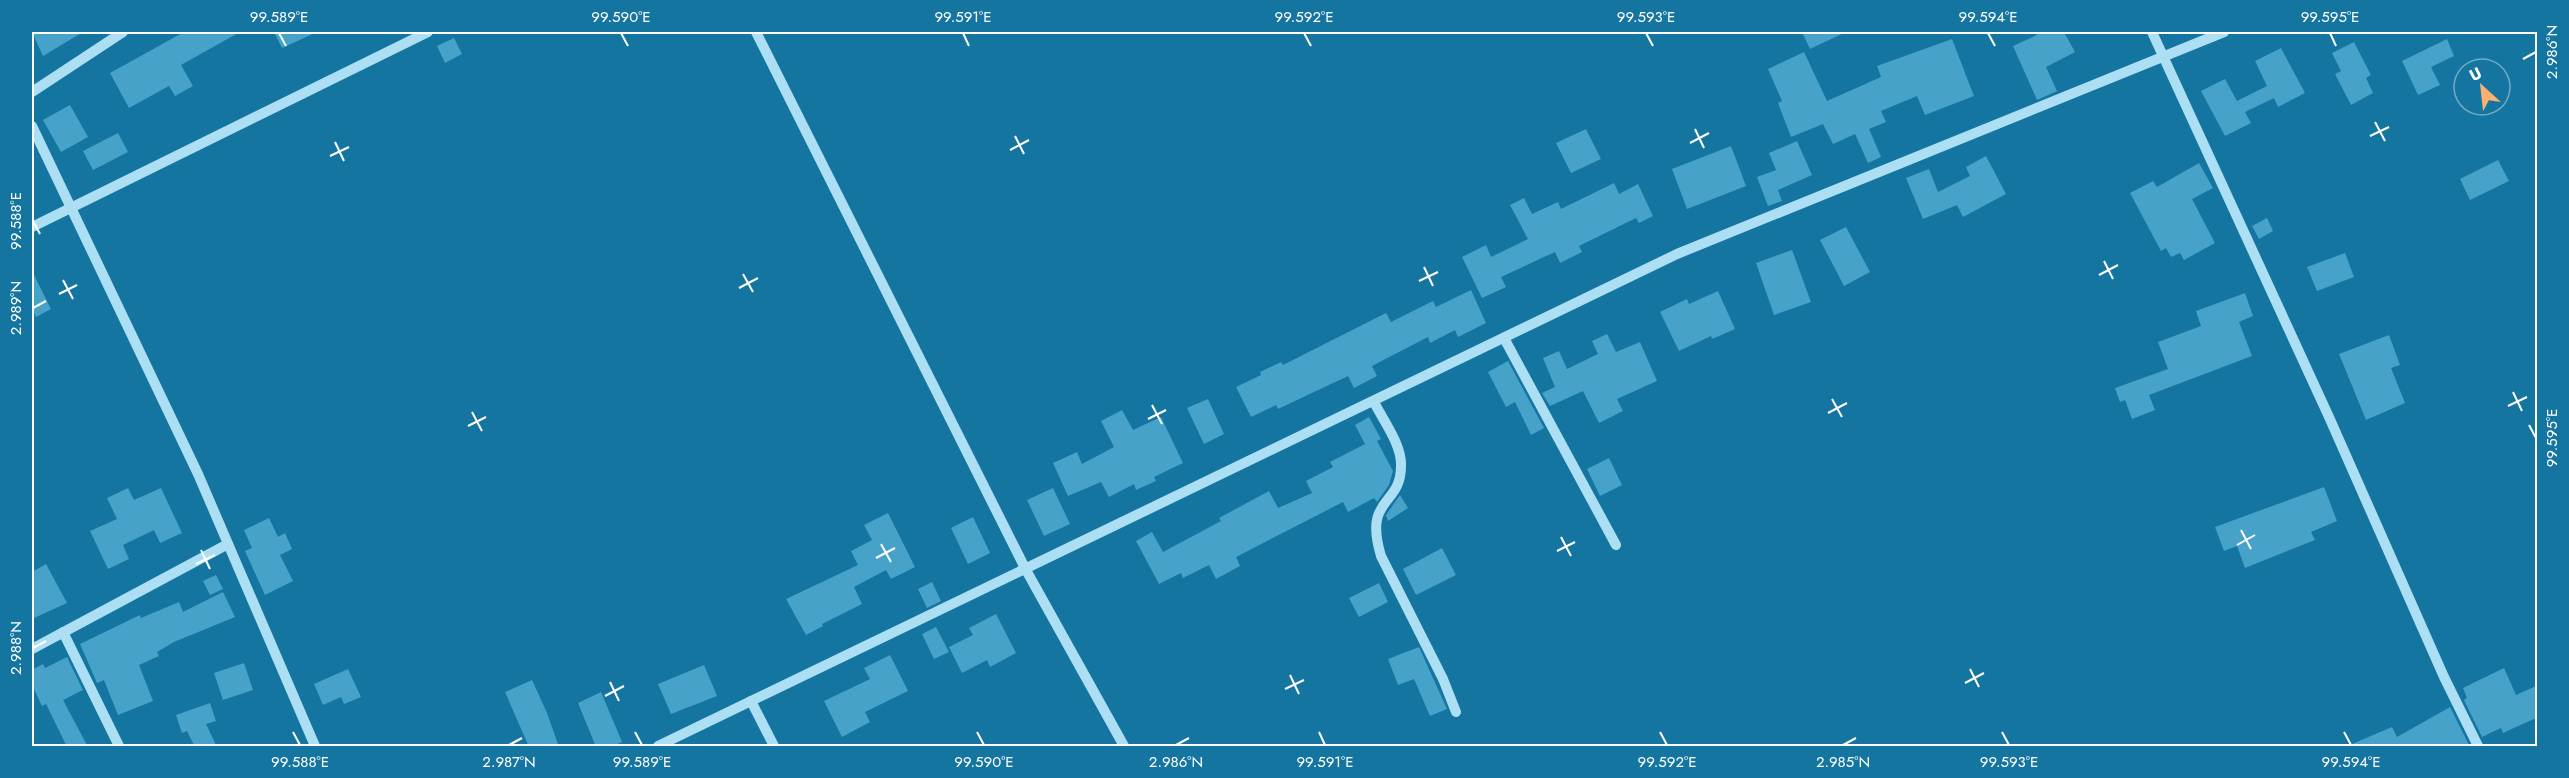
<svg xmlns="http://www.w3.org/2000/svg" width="2569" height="778" font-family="Jost,sans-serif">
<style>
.building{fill:#46a2c8}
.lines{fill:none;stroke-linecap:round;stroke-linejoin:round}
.minor{stroke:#addff4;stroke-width:10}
.ticks{fill:none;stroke:#fff;stroke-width:2}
.neatline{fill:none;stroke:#fff;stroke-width:2}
.ticks-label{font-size:15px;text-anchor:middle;fill:#fff}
</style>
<rect width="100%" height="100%" fill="#1475a0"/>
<!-- building -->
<g class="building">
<path d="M32 32H83L43 56Z"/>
<path d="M184 32H240L181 65 193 86 175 96 169 86 129 108 110 73Z"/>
<path d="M274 32H317L282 48Z"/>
<path d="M1802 32H1846L1810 49Z"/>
<path d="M2035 32H2064L2075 52 2046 67 2057 91 2037 100 2013 46 2037 35Z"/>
<path d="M454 38 462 54 445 63 437 46Z"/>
<path d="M1952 39 1974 96 1925 115 1917 96 1881 111 1886 122 1869 129 1881 157 1868 163 1855 134 1833 144 1823 124 1791 137 1778 103 1782 101 1768 69 1804 52 1827 101 1881 77 1877 66Z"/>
<path d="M2447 39 2454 56 2431 67 2440 85 2418 95 2402 61Z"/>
<path d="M2354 42 2371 75 2366 78 2373 93 2351 105 2335 74 2341 71 2332 53Z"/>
<path d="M2281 48 2305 93 2278 107 2274 98 2245 112 2251 123 2225 136 2201 91 2225 79 2237 101 2267 86 2255 61Z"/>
<path d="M70 105 88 137 61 152 43 120Z"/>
<path d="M1586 129 1601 159 1571 173 1556 143Z"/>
<path d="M118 133 128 152 93 170 83 151Z"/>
<path d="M1797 141 1812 175 1778 190 1782 201 1768 206 1757 177 1776 170 1769 153Z"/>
<path d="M1731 146 1746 186 1687 209 1672 169Z"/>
<path d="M1986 156 2006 194 1963 217 1957 205 1923 219 1906 178 1929 169 1938 192 1970 176 1966 167Z"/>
<path d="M2498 160 2509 181 2470 200 2460 179Z"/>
<path d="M2199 163 2213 188 2192 199 2215 243 2184 260 2180 253 2171 257 2166 248 2161 251 2130 193 2153 181 2157 187Z"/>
<path d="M1614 183 1619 194 1638 184 1653 216 1639 223 1636 218 1579 246 1582 252 1560 263 1555 252 1501 277 1506 287 1482 298 1462 257 1486 245 1491 257 1528 239 1510 205 1524 198 1532 214 1558 202 1561 209Z"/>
<path d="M2267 218 2273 231 2259 239 2252 226Z"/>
<path d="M1846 227 1870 272 1844 286 1820 240Z"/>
<path d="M1792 250 1811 302 1774 315 1756 263Z"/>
<path d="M2345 253 2354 277 2317 291 2307 267Z"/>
<path d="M32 271 51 309 36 317 32 309Z"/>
<path d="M1471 290 1486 323 1458 337 1455 330 1430 343 1428 337 1372 366 1377 376 1354 388 1348 376 1278 409 1276 405 1251 417 1236 387 1261 375 1260 372 1281 362 1283 365 1386 313 1391 322 1433 301 1436 307Z"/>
<path d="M1718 291 1735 329 1712 339 1711 336 1679 351 1660 312 1687 299 1689 304Z"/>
<path d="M2245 293 2253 316 2239 322 2252 356 2149 395 2155 410 2132 419 2125 400 2120 402 2115 388 2168 369 2158 342 2201 326 2196 311Z"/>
<path d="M1607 334 1616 352 1640 342 1657 381 1617 399 1623 411 1599 423 1583 391 1550 406 1542 393 1555 387 1543 358 1559 351 1567 369 1598 354 1592 341Z"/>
<path d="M2389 335 2400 365 2391 368 2405 403 2366 420 2339 354Z"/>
<path d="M1508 361 1544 428 1531 435 1515 402 1506 407 1488 372Z"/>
<path d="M1208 399 1224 434 1204 444 1187 408Z"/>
<path d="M1122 410 1133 430 1161 417 1183 463 1154 477 1156 481 1136 490 1134 484 1109 497 1101 482 1068 496 1053 463 1077 452 1082 464 1114 447 1101 421Z"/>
<path d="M1369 417 1381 439 1377 441 1393 471 1389 485 1377 502 1374 498 1348 512 1343 502 1236 557 1240 566 1216 579 1209 565 1183 578 1181 573 1159 584 1136 541 1152 532 1163 552 1221 521 1219 518 1269 491 1278 508 1312 493 1306 481 1333 467 1330 462 1365 444 1355 425Z"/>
<path d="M1609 458 1622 485 1600 496 1587 469Z"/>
<path d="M2324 487 2337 521 2311 532 2315 540 2245 568 2237 546 2224 551 2215 527Z"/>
<path d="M128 488 134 500 161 488 182 533 160 543 154 530 123 545 129 559 108 569 90 531 117 519 107 498Z"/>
<path d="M1053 488 1070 524 1044 536 1027 500Z"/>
<path d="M1400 495 1408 508 1388 521 1386 515Z"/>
<path d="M888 513 915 567 891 579 886 570 854 587 862 604 822 624 823 626 806 635 786 599 858 565 851 551 872 540 864 525Z"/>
<path d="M973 517 990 553 968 564 951 528Z"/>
<path d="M269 518 278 537 285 533 292 549 280 555 293 581 265 595 245 551 252 548 244 530Z"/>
<path d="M1442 548 1456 575 1416 595 1403 569Z"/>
<path d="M46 564 67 603 32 619V572Z"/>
<path d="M216 575 223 589 210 595 203 581Z"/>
<path d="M932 582 941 601 927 608 918 589Z"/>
<path d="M1379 583 1388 602 1359 617 1349 598Z"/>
<path d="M223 592 235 617 174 642 157 652 159 656 139 665 153 701 118 715 104 680 97 683 80 644 140 615 141 618 179 602 183 612Z"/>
<path d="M996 614 1016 653 990 667 987 660 962 673 949 647 973 635 969 628Z"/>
<path d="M936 627 949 652 934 659 922 634Z"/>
<path d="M1419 647 1447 709 1430 716 1414 679 1398 685 1388 659Z"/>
<path d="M890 655 908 691 865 712 870 722 842 737 824 701 870 679 864 668Z"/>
<path d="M67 657 83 690 63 700 88 747H67L46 704 42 706 32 685V670L43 664 45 668Z"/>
<path d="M244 663 253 690 223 700 214 673Z"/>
<path d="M704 665 717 696 671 714 658 684Z"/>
<path d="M2504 668 2516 695 2538 685V717L2503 733 2501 728 2482 737 2464 700 2467 698 2463 688Z"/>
<path d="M348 669 361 697 344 704 341 697 323 705 314 684Z"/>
<path d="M532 680 547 713 559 747H529L505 692Z"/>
<path d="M601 692 622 742 611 747H596L578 703Z"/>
<path d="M210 703 216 721 206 724 217 747H195L187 731 182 733 176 715Z"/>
<path d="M2450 707 2470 747H2345L2392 727 2397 737Z"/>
</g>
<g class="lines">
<!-- minor -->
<g class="minor">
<path d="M756 32 1026 570 1124 746"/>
<path d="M2152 32 2329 417 2444 677 2478 746"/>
<path d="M32 92 123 32"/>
<path d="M32 126 198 474 315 746"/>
<path d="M32 227 428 32"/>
<path d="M1504 338 1616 545"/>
<path d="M1374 402C1383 420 1402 445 1401 466 1401 507 1363 496 1381 556L1443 679 1456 712"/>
<path d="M63 632 119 746"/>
<path d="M32 649 228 544"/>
<path d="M751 701 774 746"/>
<path d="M658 746 1677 254 2224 32"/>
</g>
</g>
<!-- ticks -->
<path class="ticks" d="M279 33 286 46M621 33 628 46M963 33 969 46M1304 33 1311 46M1646 33 1653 46M1988 33 1995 46M2330 33 2336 46M2523 59 2536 52M2375 122 2385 141M1695 129 1704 148M1015 136 1024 154M2370 136 2389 127M335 142 344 161M1690 143 1709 133M1010 150 1029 140M330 156 349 147M33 221 40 234M2104 261 2113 279M1424 267 1433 286M743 274 753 292M2099 275 2118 265M63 280 73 299M1419 281 1438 272M739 288 758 278M59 294 77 285M33 308 46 301M2513 392 2522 411M1832 399 1842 417M1152 405 1162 424M2508 406 2527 397M472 412 482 431M1828 413 1847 403M1148 419 1166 410M2529 425 2536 438M468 426 486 417M2241 530 2251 549M1561 537 1571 556M881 544 891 562M2237 545 2255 535M201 550 210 569M1557 551 1575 542M876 558 895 548M196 564 215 555M33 648 46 641M1970 669 1979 687M1290 675 1299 694M610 682 619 701M1965 683 1984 673M1285 689 1304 680M605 696 624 686M293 732 300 745M635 732 642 745M977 732 984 745M1319 732 1325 745M1660 732 1667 745M2002 732 2009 745M2344 732 2351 745M509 745 522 738M1176 745 1189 738M1843 745 1856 738"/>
<!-- border -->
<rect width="2569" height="778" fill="none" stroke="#1475a0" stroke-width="66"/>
<!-- north arrow -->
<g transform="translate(2482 87) rotate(333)"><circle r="28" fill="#1475a0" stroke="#72acc6" stroke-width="1.5"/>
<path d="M0-4.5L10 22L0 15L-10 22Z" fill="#ffb070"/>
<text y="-9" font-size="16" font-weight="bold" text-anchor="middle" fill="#ffffff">U</text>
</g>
<rect x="33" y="33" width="2503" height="712" class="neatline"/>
<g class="ticks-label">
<text x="279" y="22">99.589°E</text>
<text x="621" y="22">99.590°E</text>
<text x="963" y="22">99.591°E</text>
<text x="1304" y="22">99.592°E</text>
<text x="1646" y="22">99.593°E</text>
<text x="1988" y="22">99.594°E</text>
<text x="2330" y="22">99.595°E</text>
<text transform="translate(2552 52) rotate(-90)" y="5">2.986°N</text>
<text transform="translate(16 221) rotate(-90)" y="5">99.588°E</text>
<text transform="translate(16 308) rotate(-90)" y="5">2.989°N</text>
<text transform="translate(2552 438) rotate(-90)" y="5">99.595°E</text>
<text transform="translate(16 648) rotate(-90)" y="5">2.988°N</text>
<text x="300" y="767">99.588°E</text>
<text x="509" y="767">2.987°N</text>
<text x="642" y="767">99.589°E</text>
<text x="984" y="767">99.590°E</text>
<text x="1176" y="767">2.986°N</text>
<text x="1325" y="767">99.591°E</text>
<text x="1667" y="767">99.592°E</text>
<text x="1843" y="767">2.985°N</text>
<text x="2009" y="767">99.593°E</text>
<text x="2351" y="767">99.594°E</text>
</g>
</svg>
